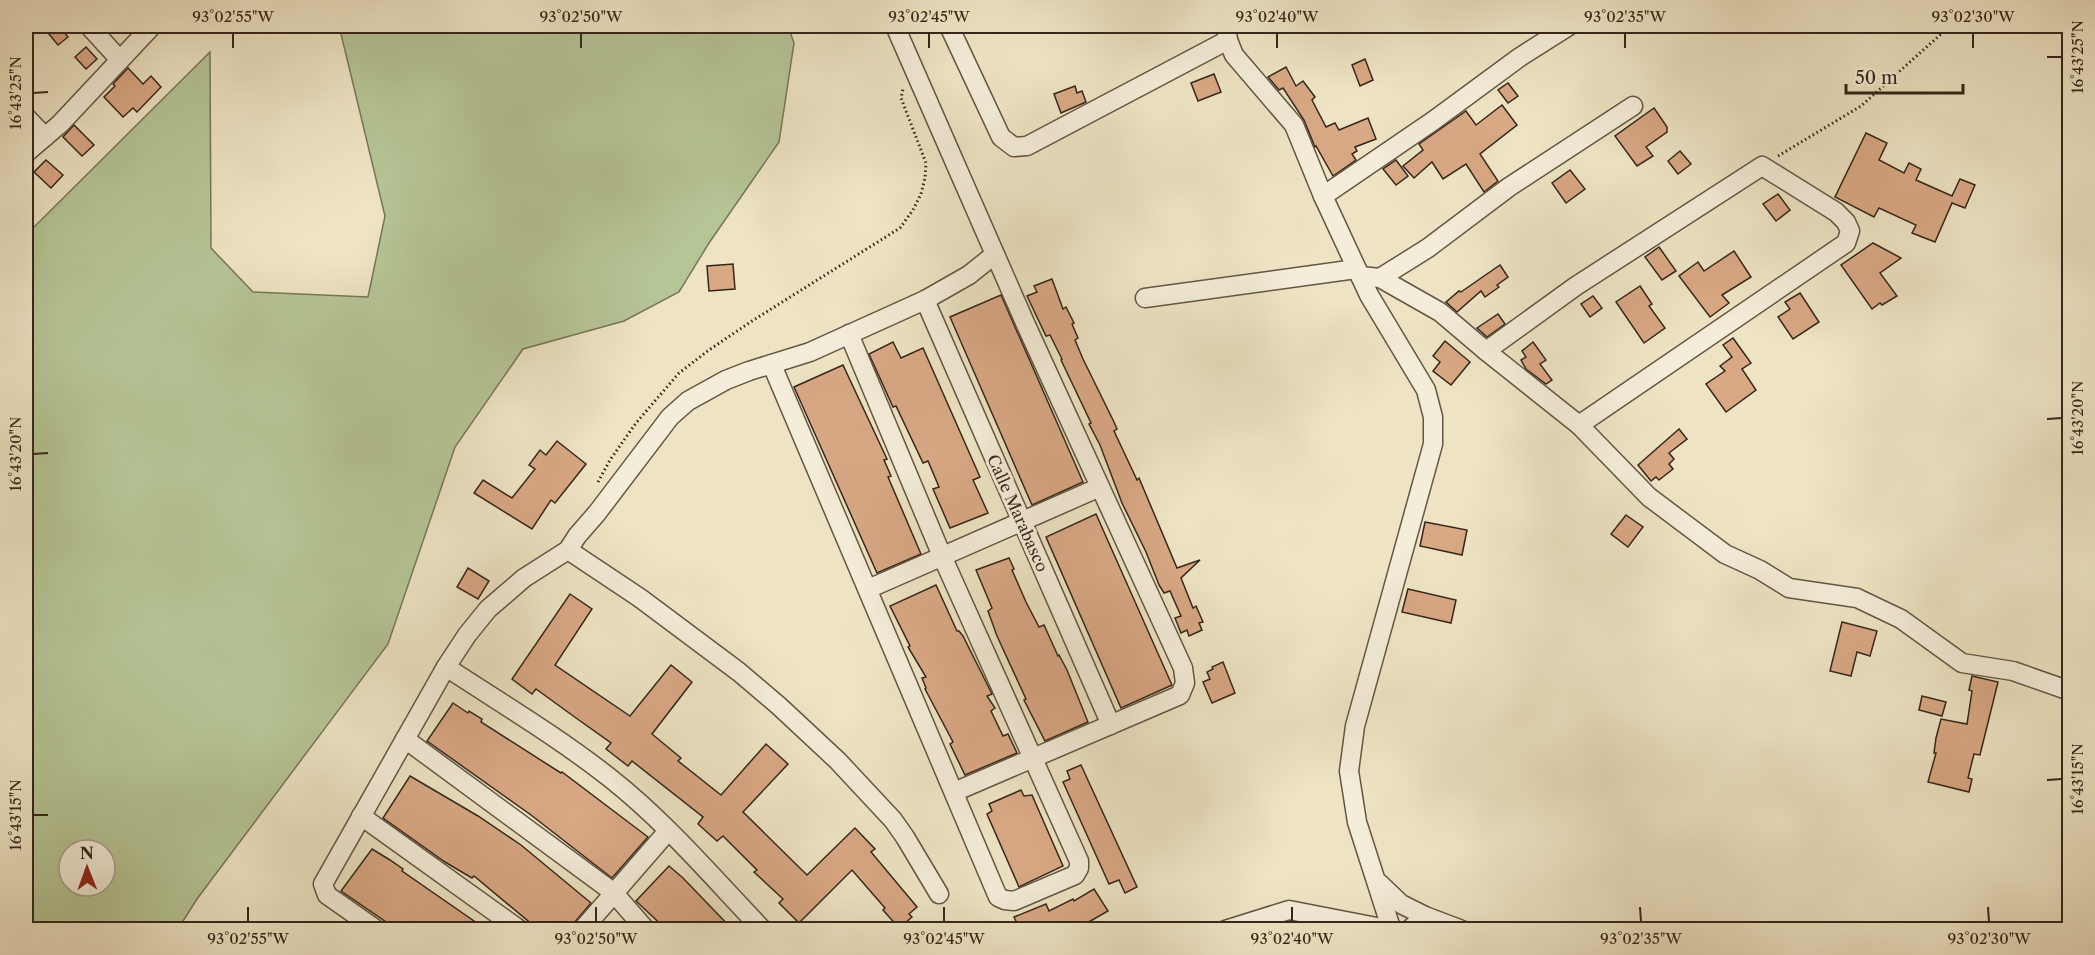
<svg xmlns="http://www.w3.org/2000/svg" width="2095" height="955" font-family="'Libre Caslon Text',serif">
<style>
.green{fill:#b6c596;stroke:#767658;stroke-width:1.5;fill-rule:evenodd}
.building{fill:#d9a885;stroke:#35261a;stroke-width:1.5}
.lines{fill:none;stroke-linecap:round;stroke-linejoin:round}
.minor-casing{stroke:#635644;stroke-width:21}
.path{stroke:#35261a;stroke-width:3;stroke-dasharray:1.5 3;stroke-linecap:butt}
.minor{stroke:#f4edd9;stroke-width:18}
.ticks{fill:none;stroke:#35261a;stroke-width:2}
.labels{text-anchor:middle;stroke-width:6;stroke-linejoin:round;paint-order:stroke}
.street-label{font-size:16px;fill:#35261a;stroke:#f4edd9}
.neatline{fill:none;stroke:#35261a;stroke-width:2}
.ticks-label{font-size:15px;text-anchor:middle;fill:#35261a}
</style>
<rect width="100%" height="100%" fill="#eee4c4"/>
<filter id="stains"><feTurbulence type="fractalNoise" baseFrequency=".00333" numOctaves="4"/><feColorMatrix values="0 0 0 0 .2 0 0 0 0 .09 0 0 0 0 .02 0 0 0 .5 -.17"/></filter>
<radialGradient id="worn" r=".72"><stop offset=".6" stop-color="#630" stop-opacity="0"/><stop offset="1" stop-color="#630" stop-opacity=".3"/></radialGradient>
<!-- green -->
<path class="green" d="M346 26H788L794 43 779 142 709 243 679 292 624 321 523 349 455 447 388 644 197 899 178 929H26V235L210 52 211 248 253 292 368 297 385 216 341 34ZM69 850H105V886H69Z"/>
<!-- building -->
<g class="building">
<path d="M59 26 68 37 58 45 49 34Z"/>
<path d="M86 47 97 59 86 69 75 57Z"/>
<path d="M1365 59 1373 80 1360 86 1352 65Z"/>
<path d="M1286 67 1296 86 1303 81 1315 97 1312 100 1326 127 1335 123 1339 130 1368 118 1376 139 1355 147 1357 151 1352 154 1356 160 1333 176 1316 146 1315 147 1304 120 1283 88 1279 90 1268 77Z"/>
<path d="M128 68 143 84 151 76 161 87 137 112 133 108 123 117 104 97 115 86 113 84Z"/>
<path d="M1214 74 1221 92 1198 101 1191 83Z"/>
<path d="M1508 83 1518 96 1508 103 1498 90Z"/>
<path d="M1075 86 1077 93 1082 91 1086 102 1061 113 1054 94Z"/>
<path d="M1502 105 1517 125 1480 154 1498 181 1484 192 1466 164 1443 179 1432 162 1414 178 1403 166 1423 150 1419 144 1466 111 1476 125Z"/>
<path d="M1654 108 1667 127V132L1646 147 1653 156 1637 166 1615 136Z"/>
<path d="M74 125 94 145 82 156 63 137Z"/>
<path d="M1866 133 1887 143 1879 160 1904 173 1909 163 1921 169 1916 180 1952 196 1960 179 1975 185 1965 208 1952 203 1935 242 1912 233 1916 225 1879 208 1874 217 1835 197Z"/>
<path d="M1680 151 1691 164 1678 174 1668 161Z"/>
<path d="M46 160 63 175 51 188 34 172Z"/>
<path d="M1396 160 1408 176 1396 185 1383 169Z"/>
<path d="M1570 170 1585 189 1566 203 1552 183Z"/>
<path d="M1778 194 1790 210 1776 221 1763 204Z"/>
<path d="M1873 243 1901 258 1880 273 1897 296 1882 305 1880 303 1872 309 1841 265Z"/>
<path d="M1659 247 1676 271 1662 280 1645 257Z"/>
<path d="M1734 251 1751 277 1722 295 1729 303 1710 317 1679 276 1698 262 1704 271Z"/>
<path d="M733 264 735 289 709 291 707 266Z"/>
<path d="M1500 265 1508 277 1497 285 1499 287 1485 297 1481 291 1457 312 1446 302 1459 291 1461 292Z"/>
<path d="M1052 279 1063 309 1066 307 1074 323 1072 324 1078 338 1075 340 1083 359 1114 422 1117 429 1114 431 1137 480 1139 478 1177 568 1200 560 1181 578 1193 608 1196 606 1203 622 1199 623 1202 630 1189 636 1187 630 1181 633 1175 618 1181 616 1170 591 1164 593 1159 585 1146 552 1122 503 1100 445 1089 424 1091 423 1061 360 1062 359 1050 335 1046 336 1027 296 1037 292 1034 286Z"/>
<path d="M1640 286 1652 304 1649 306 1665 328 1644 343 1616 302Z"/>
<path d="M1800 293 1819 322 1793 339 1778 317 1790 309 1785 302Z"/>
<path d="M1001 295 1083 482 1032 505 950 317Z"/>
<path d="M1593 296 1602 308 1590 317 1581 304Z"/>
<path d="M1498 314 1505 324 1487 337 1477 328Z"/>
<path d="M1733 338 1751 363 1742 369 1756 390 1726 412 1706 384 1725 371 1720 366 1732 357 1723 345Z"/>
<path d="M1445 341 1470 362 1451 385 1433 371 1440 362 1433 356Z"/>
<path d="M893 342 901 358 923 348 980 477 973 480 988 513 950 528 933 489 939 487 928 461 923 463 896 406 893 407 869 354Z"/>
<path d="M1533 342 1546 360 1540 364 1552 380 1546 384 1526 369 1521 360 1526 357 1522 351Z"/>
<path d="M843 365 887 459 884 460 891 476 888 477 921 554 877 573 794 387Z"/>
<path d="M1679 429 1687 439 1669 453 1674 459 1669 464 1673 469 1659 480 1656 477 1651 481 1638 465Z"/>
<path d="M557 441 586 464 555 503 551 500 532 529 474 493 483 480 512 498 535 469 529 465 540 450 546 455Z"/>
<path d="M1096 514 1172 685 1121 708 1046 537Z"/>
<path d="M1626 515 1643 527 1628 547 1611 534Z"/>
<path d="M1425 522 1467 530 1462 555 1420 546Z"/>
<path d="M1009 558 1014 569 1012 570 1026 602 1039 627 1044 625 1058 656 1059 655 1067 670 1088 722 1045 741 1024 700 1026 699 997 636 988 611 992 608 976 570Z"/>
<path d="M468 568 489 581 478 599 457 587Z"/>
<path d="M936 585 957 631H959L963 636 992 694 987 696 995 708 991 711 1003 736 1008 734 1017 753 965 775 950 744 953 742 925 689 926 688 922 678 926 677 908 647 910 646 890 606Z"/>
<path d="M1408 589 1456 600 1451 623 1402 612Z"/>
<path d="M570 594 592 609 555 665 630 716 671 665 692 682 652 734 681 758 678 761 721 795 766 744 788 764 743 812 807 875 855 828 875 849 871 852 917 907 909 914 912 917 899 928 883 910 885 908 852 870 799 923 779 903 783 899 754 872 757 870 723 836 717 841 698 824 703 817 632 761 628 766 606 749 611 743 576 718 536 689 532 694 512 679Z"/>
<path d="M1842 622 1877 631 1870 656 1857 652 1851 676 1830 671Z"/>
<path d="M1223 662 1235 693 1212 703 1203 682 1210 679 1207 672 1213 669 1212 667Z"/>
<path d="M1972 676 1998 682 1980 755 1974 754 1968 778 1972 779 1969 792 1928 782 1936 753H1934L1936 738 1941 719 1967 724 1972 691 1969 690Z"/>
<path d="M1922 696 1946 702 1942 716 1919 710Z"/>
<path d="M453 703 468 713 469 711 482 719 481 722 561 773 562 772 648 837 612 878 531 815 427 741Z"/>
<path d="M1081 765 1137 887 1125 893 1119 880 1109 884 1063 782 1070 779 1067 771Z"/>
<path d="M410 776 478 816 521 845 591 903 568 930H539L474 876 472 878 445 862 383 818Z"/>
<path d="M1021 790 1024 796 1032 795 1063 866 1019 887 987 814 992 811 989 804Z"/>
<path d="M372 849 390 860 403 869 402 871 487 930H398L341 891Z"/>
<path d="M669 866 683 878 733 930H667L636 901Z"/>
<path d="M1094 889 1108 911 1094 919 1083 925 1081 922 1065 930H1020L1014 917 1046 904 1049 911 1073 899 1074 901Z"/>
</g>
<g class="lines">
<!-- minor casing -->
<g class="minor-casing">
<g id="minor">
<path d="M89 26 120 60"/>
<path d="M895 26 1026 325 1183 668 1185 683 1180 695 954 792"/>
<path d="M949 26 1001 137 1014 147 1027 146 1228 40"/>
<path d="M1226 26 1228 40 1234 55 1294 125 1323 196 1369 295 1426 390 1433 417V444L1355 726 1349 771 1357 822 1391 928"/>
<path d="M26 117 45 137"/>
<path d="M26 153 60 124 152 26"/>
<path d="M1323 196 1433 121 1520 57 1569 26"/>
<path d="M1360 276 1380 278 1440 312 1486 351 1579 425 1649 497 1725 554 1760 570 1789 588 1857 598 1901 619 1962 663 2013 671 2070 691"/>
<path d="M1380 278 1428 248 1509 187 1633 106"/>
<path d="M1145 298 1356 269"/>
<path d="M925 300 1111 725"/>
<path d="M1486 351 1576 286 1762 166 1836 212 1846 222 1850 231 1846 243 1579 425"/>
<path d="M772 365 998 897 1005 900 1014 901 1075 875 1079 868V861L942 556 849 334"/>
<path d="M568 550 640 598 739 672 779 706 838 761 893 820 905 837 939 894"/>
<path d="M868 589 1100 487"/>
<path d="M446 667C501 703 558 737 610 778 666 822 713 878 763 930"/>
<path d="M405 739 613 892 646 930"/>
<path d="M361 816 520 930"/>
<path d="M1379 883 1401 904 1425 916 1462 930"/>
<path d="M377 930 327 895 323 884 446 667 467 635 488 609 524 578 568 550 577 536 597 513 670 417 688 401 726 380 749 371 810 352 925 300 969 275 994 255"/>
<path d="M582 930 668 831"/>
<path d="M1225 930 1289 910 1392 930"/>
<path d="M1409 930 1425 916"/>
</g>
</g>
<!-- path -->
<g class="path">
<path d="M1778 156 1861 106 1950 26"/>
<path d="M598 482 610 460 636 423 679 373 709 350 752 321 900 228 913 210 921 194 925 178 926 163 901 98 903 89"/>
</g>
<!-- minor -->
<use href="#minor" class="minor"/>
</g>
<!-- ticks -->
<path class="ticks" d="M233 33V48M581 33V48M929 33V48M1277 33V48M1625 33V48M1973 33V48M2047 57H2062M33 93 48 92M2047 419 2062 418M33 454 48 453M2047 780 2062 779M33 815H48M248 907V922M596 907V922M944 907V922M1292 907V922M1640 907 1641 922M1988 907 1989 922"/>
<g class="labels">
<!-- street labels -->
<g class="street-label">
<text transform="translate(1018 513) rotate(66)" y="6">Calle Marabasco</text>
</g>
</g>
<!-- margin -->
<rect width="2095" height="955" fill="none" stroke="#eee4c4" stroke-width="66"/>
<!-- north arrow -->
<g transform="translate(87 868) rotate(359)"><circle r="28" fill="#f4edd9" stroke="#a89d8d" stroke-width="1.5"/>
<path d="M0-4.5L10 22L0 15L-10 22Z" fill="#8f2418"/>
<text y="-9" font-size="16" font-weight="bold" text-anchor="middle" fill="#35261a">N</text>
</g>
<!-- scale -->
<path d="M1846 84v9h117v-9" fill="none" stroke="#35261a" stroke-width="3"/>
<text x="1855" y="84" font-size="18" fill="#35261a" stroke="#f4edd9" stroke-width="4.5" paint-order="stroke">50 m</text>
<rect x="33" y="33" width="2029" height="889" class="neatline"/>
<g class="ticks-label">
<text x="233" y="22">93°02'55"W</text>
<text x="581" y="22">93°02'50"W</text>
<text x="929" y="22">93°02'45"W</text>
<text x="1277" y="22">93°02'40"W</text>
<text x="1625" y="22">93°02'35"W</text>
<text x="1973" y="22">93°02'30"W</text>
<text transform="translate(2078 57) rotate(-90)" y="5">16°43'25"N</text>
<text transform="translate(16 93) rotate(-90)" y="5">16°43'25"N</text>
<text transform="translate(2078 418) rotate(-90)" y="5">16°43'20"N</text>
<text transform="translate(16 454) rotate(-90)" y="5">16°43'20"N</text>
<text transform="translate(2078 779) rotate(-90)" y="5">16°43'15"N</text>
<text transform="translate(16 815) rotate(-90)" y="5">16°43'15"N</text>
<text x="248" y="944">93°02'55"W</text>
<text x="596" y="944">93°02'50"W</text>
<text x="944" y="944">93°02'45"W</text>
<text x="1292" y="944">93°02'40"W</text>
<text x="1641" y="944">93°02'35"W</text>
<text x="1989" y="944">93°02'30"W</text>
</g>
<rect width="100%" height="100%" filter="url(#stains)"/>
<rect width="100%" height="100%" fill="url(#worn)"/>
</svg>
